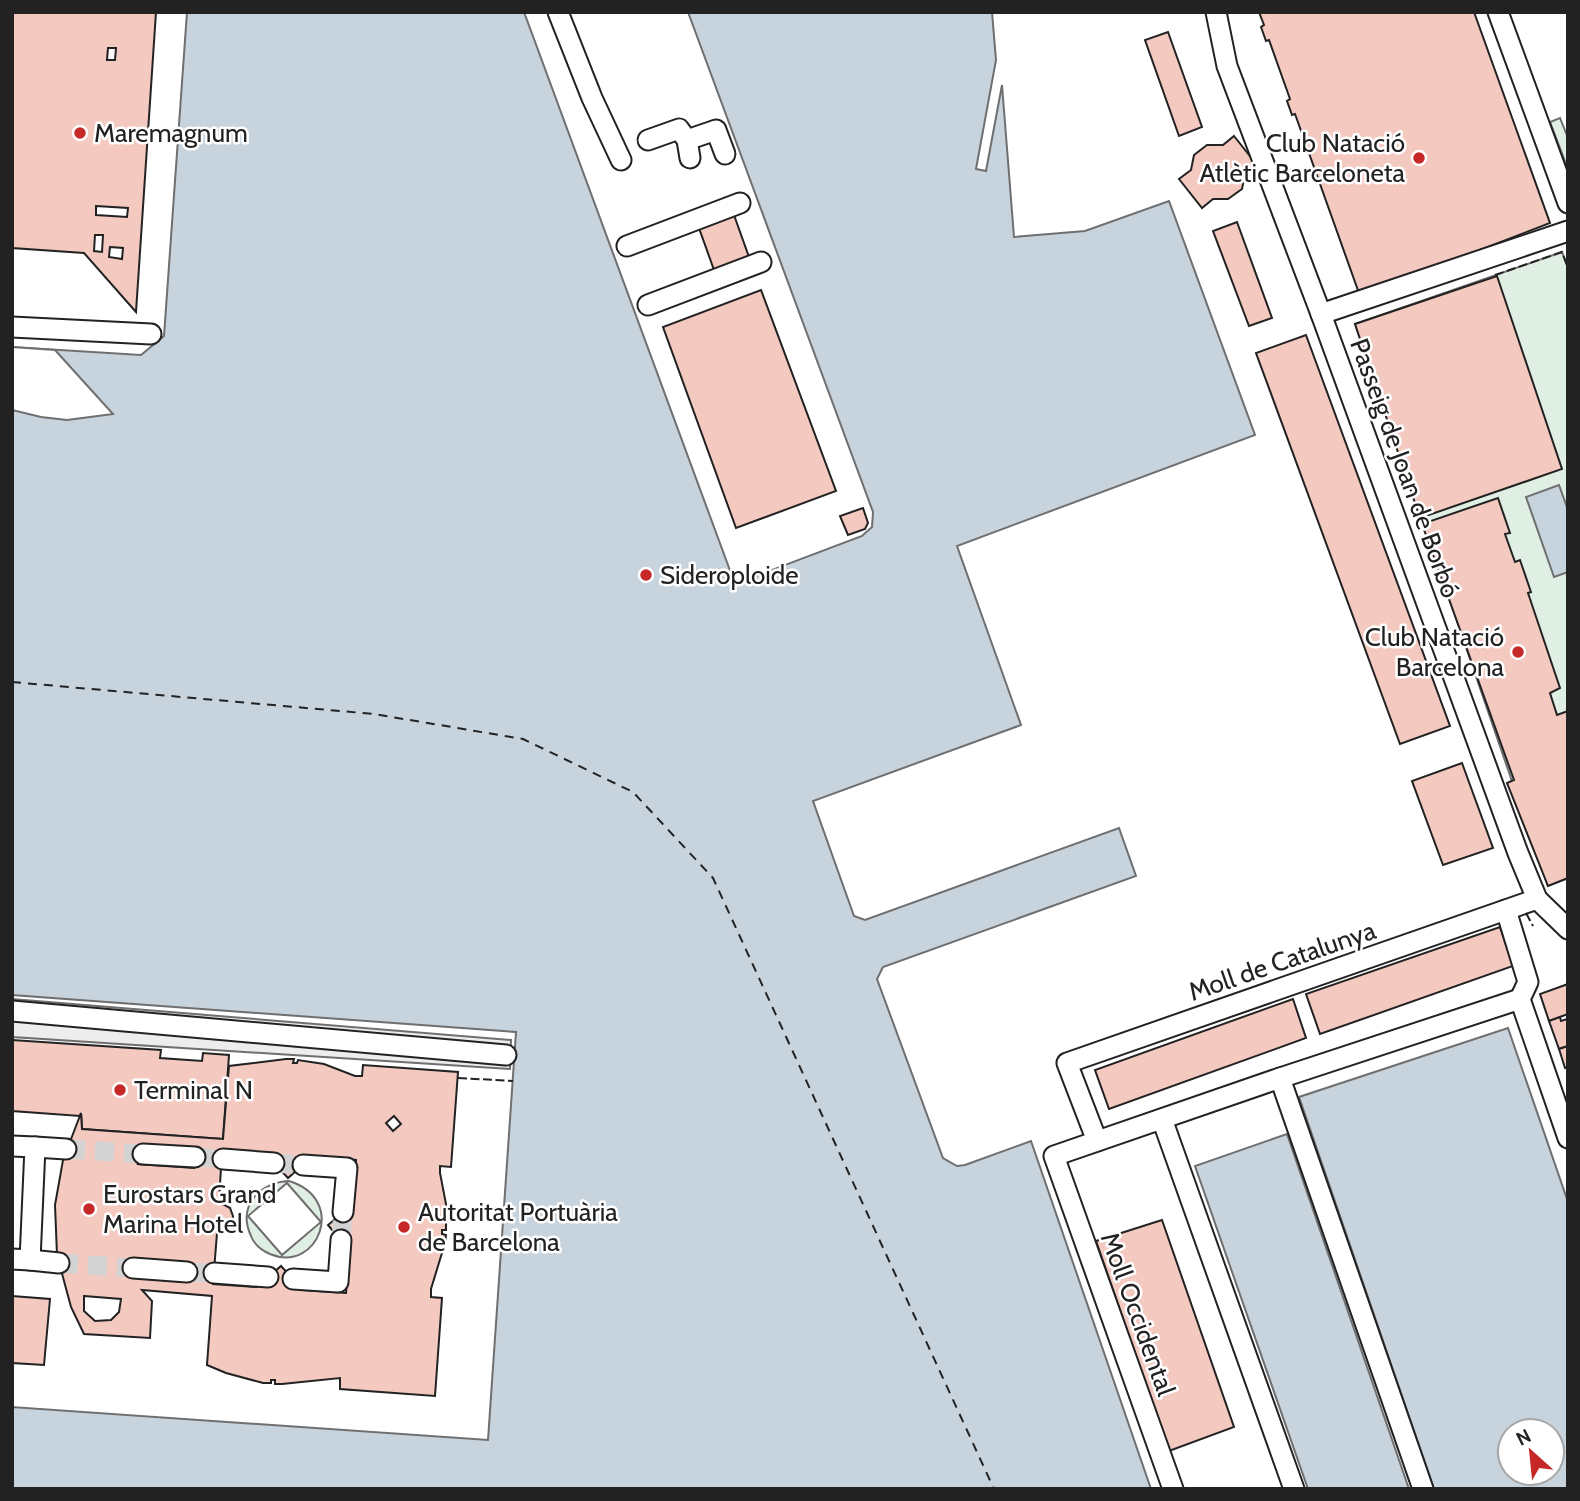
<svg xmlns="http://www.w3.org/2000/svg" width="1580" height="1501" font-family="Cabin,sans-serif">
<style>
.green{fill:#e0efe3;stroke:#6f6f6f;stroke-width:2;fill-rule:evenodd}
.parking{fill:#ededed;stroke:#6f6f6f;stroke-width:2}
.water{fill:#c7d3dd;stroke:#6f6f6f;stroke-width:2;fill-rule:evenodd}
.pier{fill:#fff;stroke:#6f6f6f;stroke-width:2}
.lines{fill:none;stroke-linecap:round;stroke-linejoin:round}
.ferry{stroke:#222;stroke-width:2;stroke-dasharray:9 7;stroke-linecap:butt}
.building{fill:#f3c9c0;stroke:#222;stroke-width:2;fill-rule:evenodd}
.minor-tunnel{stroke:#d3d3d3;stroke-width:19;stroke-dasharray:19 10;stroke-linecap:butt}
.minor-casing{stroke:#222;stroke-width:23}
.minor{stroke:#fff;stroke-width:19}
.fence{stroke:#222;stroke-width:2;stroke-dasharray:9 3.5;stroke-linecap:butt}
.poi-dot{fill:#c62828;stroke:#fff;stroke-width:2.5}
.labels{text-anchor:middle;stroke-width:5;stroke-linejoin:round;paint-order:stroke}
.poi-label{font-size:26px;fill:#222;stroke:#fff;text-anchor:start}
.street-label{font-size:26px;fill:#222;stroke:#fff}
</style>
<rect width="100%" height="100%" fill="#fff"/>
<!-- green -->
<g class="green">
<path d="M1560 118 1568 138V169L1550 122Z"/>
<path d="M1562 252 1568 268V878L1548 886 1355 324Z"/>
<path d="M289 1181C348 1199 318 1274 270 1254 261 1250 254 1244 251 1236 237 1206 260 1182 289 1181ZM287 1183 321 1222 282 1255 248 1216Z"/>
</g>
<!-- parking -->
<path class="parking" d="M12 999 511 1040 510 1069 12 1037Z"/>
<!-- water -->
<g class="water">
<path d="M187 12H524L735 584 862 536 872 527 873 512 688 12H992L996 60 976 169 986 171 1002 85 1014 237 1085 231 1169 201 1255 435 957 546 1021 725 813 801 854 916 865 920 1119 828 1136 876 883 967 877 979 943 1158 957 1166 965 1165 1031 1141 1151 1489H12V1407L488 1440 516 1032 12 995V347L141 355 164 336Z"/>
<path d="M1559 485 1568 510V572L1554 577 1526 497Z"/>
<path d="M1508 1028 1568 1202V1489H1434L1299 1097ZM1510 1431H1552V1473H1510Z"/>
<path d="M1287 1134 1409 1489H1308L1195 1166Z"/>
</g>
<!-- pier -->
<path class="pier" d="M12 347 55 350 113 414 67 420 41 417 12 410Z"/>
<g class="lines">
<!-- ferry -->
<path class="ferry" d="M12 682 374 714 523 739 633 792 713 878 994 1489"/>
</g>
<!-- building -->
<g class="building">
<path d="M12 12H156L136 312 84 253 12 248ZM108 48H116L115 60H107ZM96 206 128 208 127 217 96 215ZM95 235H103L102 252 94 251ZM110 247 123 248 122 259 109 257Z"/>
<path d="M1259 12H1474L1550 223 1360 296 1295 114 1292 115 1287 101 1290 99 1269 40 1266 41 1261 27 1264 25Z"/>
<path d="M1168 32 1202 127 1179 136 1145 40Z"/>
<path d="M1234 136 1257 165 1245 174 1242 189 1228 199H1213L1202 208 1179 179 1191 170 1194 155 1207 145H1223Z"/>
<path d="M734 215 749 257 714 270 699 228Z"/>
<path d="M1237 222 1272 318 1249 326 1213 231Z"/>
<path d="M1497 276 1562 469 1420 518 1355 324Z"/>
<path d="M761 290 836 491 736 528 663 327Z"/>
<path d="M1306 335 1450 726 1400 744 1256 353Z"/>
<path d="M1498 498 1510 533 1505 534 1515 562 1520 560 1531 592 1528 593 1560 688 1550 693 1557 715 1568 711V878L1548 886 1507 783 1514 780 1422 524Z"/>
<path d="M863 508 868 523 865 529 848 535 840 516Z"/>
<path d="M1462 763 1493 848 1443 865 1412 781Z"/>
<path d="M1500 927 1513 966 1320 1034 1306 994Z"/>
<path d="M1568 984V1014L1549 1021 1540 994Z"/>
<path d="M1293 999 1306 1038 1109 1109 1095 1070Z"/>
<path d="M1560 1017 1561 1021 1567 1019 1568 1023V1046L1559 1049 1549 1021Z"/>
<path d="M12 1040 161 1050 160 1058 202 1061 203 1053 229 1055 223 1139 82 1129 81 1113 80 1116 12 1111Z"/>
<path d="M1568 1046V1067L1565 1068 1559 1049Z"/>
<path d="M286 1059H294L293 1063H297L298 1060 324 1064 355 1076H362L363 1065 458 1072 451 1167 440 1166V1173L446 1204V1230H442V1234L446 1235 445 1243 431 1289V1297L442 1298 435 1396 340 1389V1378L282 1384H275V1380H271V1383H263L226 1373 207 1365 212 1296 142 1290 152 1301 150 1338 84 1334 71 1307 57 1255 55 1205 63 1160 81 1113 82 1129 223 1139 229 1066ZM394 1116 401 1124 393 1131 386 1123ZM147 1145 196 1149 194 1168 138 1164ZM222 1150 266 1154 288 1178 312 1157 356 1160 353 1204 328 1225 349 1250 346 1293 303 1290 281 1266 257 1287 213 1284 217 1233 228 1229 232 1222 233 1216 230 1208 219 1202ZM131 1259 188 1263 186 1282 137 1278ZM84 1296 121 1299 119 1312 111 1320 95 1321 84 1311Z"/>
<path d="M1162 1220 1234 1427 1169 1451 1096 1241Z"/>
<path d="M12 1296 50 1299 44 1365 12 1363Z"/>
</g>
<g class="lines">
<!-- minor-tunnel -->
<g class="minor-tunnel">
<path d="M66 1149 143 1154"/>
<path d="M195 1157 223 1159"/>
<path d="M274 1163 303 1165"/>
<path d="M341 1240 343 1212"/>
<path d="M59 1263 133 1268"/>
<path d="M187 1272 214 1273"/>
</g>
<!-- minor casing -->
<g class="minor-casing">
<g id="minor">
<path d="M558 12 592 98 621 160"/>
<path d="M1216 12 1227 66 1321 314 1518 853 1537 899 1568 929"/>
<path d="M1498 12 1568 203"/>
<path d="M648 140 679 129 687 140 690 158"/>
<path d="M687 140 716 130 725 154"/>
<path d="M627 246 740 203"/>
<path d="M648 305 761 262"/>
<path d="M1321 314 1568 231"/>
<path d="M12 327 151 334"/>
<path d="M1506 910 1528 982 1520 999 1568 1138"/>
<path d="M12 1011 506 1055"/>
<path d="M1280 1078 1423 1489"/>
<path d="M1162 1119 1294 1489"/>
<path d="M1097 1141 1067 1063 1537 899"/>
<path d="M12 1146 35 1147 30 1260 12 1259"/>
<path d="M35 1147 66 1149"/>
<path d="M143 1154 195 1157"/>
<path d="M223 1159 274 1163"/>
<path d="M303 1165 347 1168 343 1212"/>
<path d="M30 1260 59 1263"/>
<path d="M133 1268 187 1272"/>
<path d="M214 1273 268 1277"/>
<path d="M293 1279 338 1282 341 1240"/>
<path d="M1173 1489 1054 1156 1280 1078 1520 999"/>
</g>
</g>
<!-- minor -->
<use href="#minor" class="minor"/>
<!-- fence -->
<g class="fence">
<path d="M1495 275 1562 252 1568 268"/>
<path d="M1526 913 1533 926"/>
<path d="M458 1078 513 1081"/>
</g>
</g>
<!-- markers -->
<g class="poi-dot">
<circle cx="80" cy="133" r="7"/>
<circle cx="1419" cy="158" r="7"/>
<circle cx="646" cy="575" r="7"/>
<circle cx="1518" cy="652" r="7"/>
<circle cx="120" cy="1090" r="7"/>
<circle cx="89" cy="1209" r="7"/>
<circle cx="404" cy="1227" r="7"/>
</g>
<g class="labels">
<!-- poi labels -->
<g class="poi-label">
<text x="94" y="142">Maremagnum</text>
<text x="1405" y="152" text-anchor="end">Club Natació<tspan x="1405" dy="30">Atlètic Barceloneta</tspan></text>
<text x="660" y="584">Sideroploide</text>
<text x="1504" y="646" text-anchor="end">Club Natació<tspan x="1504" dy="30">Barcelona</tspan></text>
<text x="134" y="1099">Terminal N</text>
<text x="103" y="1203">Eurostars Grand<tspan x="103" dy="30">Marina Hotel</tspan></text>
<text x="418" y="1221">Autoritat Portuària<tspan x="418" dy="30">de Barcelona</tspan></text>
</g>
<!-- street labels -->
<g class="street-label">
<text transform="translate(1405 468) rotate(70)" y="9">Passeig de Joan de Borbó</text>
<text transform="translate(1282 961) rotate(-19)" y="9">Moll de Catalunya</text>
<text transform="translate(1138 1314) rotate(70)" y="9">Moll Occidental</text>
</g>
</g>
<!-- border -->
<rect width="1580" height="1501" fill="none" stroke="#222222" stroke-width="28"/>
<!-- north arrow -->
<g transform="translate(1531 1452) rotate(333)"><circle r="33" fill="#ffffff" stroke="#a7a7a7" stroke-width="2"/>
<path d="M0-5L12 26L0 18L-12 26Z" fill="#c62828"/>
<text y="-10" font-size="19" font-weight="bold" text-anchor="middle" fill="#222222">N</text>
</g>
</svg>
